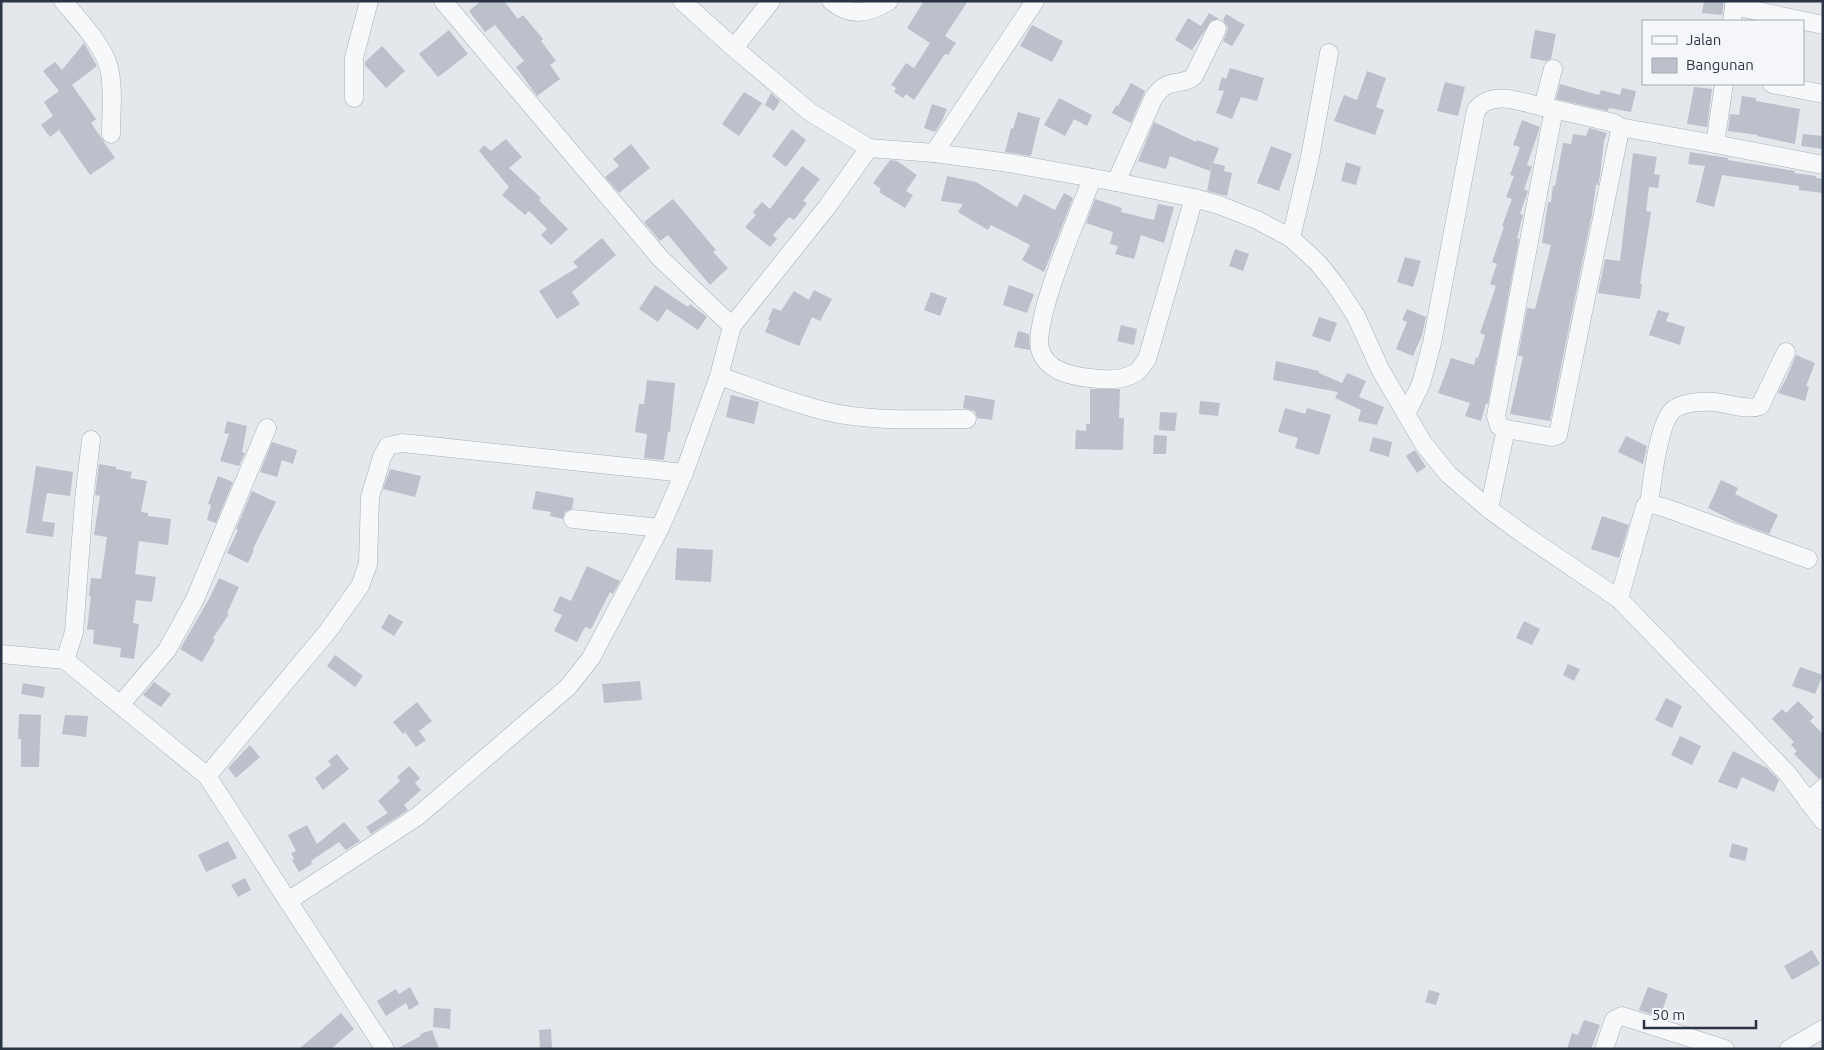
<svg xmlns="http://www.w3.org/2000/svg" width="1824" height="1050" font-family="Ubuntu,sans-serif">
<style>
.building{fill:#bbc0ca}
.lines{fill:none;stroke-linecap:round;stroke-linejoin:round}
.minor-casing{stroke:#a9aeb7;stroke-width:19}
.minor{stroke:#f7f8fa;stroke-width:18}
</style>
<rect width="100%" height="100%" fill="#e4e7ec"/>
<!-- building -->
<g class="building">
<path d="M481 1H504L518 19 523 15 543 39 541 41 556 61 550 65 560 79 537 96 516 67 524 61 495 25 485 32 469 11Z"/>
<path d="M924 1H968L945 36 956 43 948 55 945 54 914 100 906 94 903 98 894 92 896 88 891 85 906 63 914 68 930 43 907 28Z"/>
<path d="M1704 1H1724L1722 15 1702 13Z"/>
<path d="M1209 13 1219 19 1211 21 1192 50 1175 40 1188 18 1201 26Z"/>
<path d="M1226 14 1245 25 1232 46 1223 41 1228 29 1226 24 1223 20Z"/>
<path d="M1032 25 1063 41 1052 62 1020 46Z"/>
<path d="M449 30 468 54 438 77 419 54Z"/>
<path d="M1535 30 1556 34 1551 59 1546 61 1530 58Z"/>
<path d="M84 43 97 66 72 85 96 119 91 123 115 158 90 175 59 130 50 137 41 125 53 116 44 102 59 91 43 71 55 62 62 70Z"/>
<path d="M382 46 405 71 386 88 365 65V62Z"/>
<path d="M1230 68 1264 78 1257 101 1241 97 1232 119 1216 113 1224 91 1218 90 1222 77 1226 79Z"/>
<path d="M1367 71 1386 78 1376 107 1384 110 1375 135 1334 121 1344 95 1357 100Z"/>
<path d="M1445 82 1465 87 1458 116 1437 111Z"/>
<path d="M1131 83 1145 91 1131 123 1112 113 1116 105 1118 106Z"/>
<path d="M1560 84 1599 95 1601 90 1620 95 1622 88 1636 91 1631 112 1609 108 1608 111 1556 99Z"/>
<path d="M1694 87 1712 89 1707 127 1687 124Z"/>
<path d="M744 92 762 103 739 136 722 124Z"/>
<path d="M771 93 780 101 774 111 765 105Z"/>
<path d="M1742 96 1756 98V101L1800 109 1795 144 1757 136 1758 135 1728 131 1730 114 1739 115Z"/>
<path d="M1059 98 1092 115 1087 126 1074 119 1065 136 1044 125Z"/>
<path d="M932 104 947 109 942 121 935 132 924 128Z"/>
<path d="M1018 112 1040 118 1031 156 1005 152 1011 128 1013 129Z"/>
<path d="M1522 120 1540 127 1527 165 1532 167 1524 189 1528 191 1520 214 1523 215 1517 238 1519 239 1488 404 1486 403 1481 421 1465 416 1470 403 1438 393 1451 358 1474 365 1476 357 1478 358 1485 335 1480 333 1496 286 1490 284 1497 264 1492 262 1504 227 1502 226 1512 199 1506 197 1514 176 1510 175 1520 147 1513 145Z"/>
<path d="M1154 122 1196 142 1197 140 1219 148 1213 163 1225 166 1224 171 1232 173 1227 196 1207 191 1212 165 1210 171 1170 156 1166 169 1138 161Z"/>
<path d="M1589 128 1607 133 1604 141 1600 176 1598 185H1596L1592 214 1550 421 1510 414 1523 356H1518L1527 308 1535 309 1551 245 1542 243 1548 202H1551L1553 186H1555L1563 143 1571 144 1573 134 1586 136Z"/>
<path d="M792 129 806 140 786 167 772 156Z"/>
<path d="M1803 134 1823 136V149L1801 146Z"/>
<path d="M506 139 522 157 509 168 541 198 539 200 568 229 551 245 541 235 547 229 529 211 525 215 502 195 509 187 479 151 484 145 491 151Z"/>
<path d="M631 144 650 168 619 193 605 177 619 166 613 159Z"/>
<path d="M1271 146 1292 154 1279 191 1257 183Z"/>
<path d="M1690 152 1728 158V160L1795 171 1794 173 1816 176V178L1823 179V193L1799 190V186L1722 175 1714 207 1696 202 1705 166 1688 164Z"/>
<path d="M1633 153 1657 157 1654 174 1660 175 1658 188 1649 187 1646 211 1651 212 1640 284H1642L1640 299 1598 293 1605 259 1620 261Z"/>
<path d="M890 160 897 161 917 175 906 191 913 195 905 208 879 192 881 189 873 183Z"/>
<path d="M1346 162 1361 167 1356 185 1341 181Z"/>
<path d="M802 166 820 179 803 201 807 203 794 220 789 217 773 235 777 239 770 247 745 227 756 215 753 212 762 202 770 209Z"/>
<path d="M947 176 976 182 1017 207 1024 194 1055 210 1064 193 1073 198 1044 272 1022 260 1030 245 991 225 988 230 958 212 963 204 941 201Z"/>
<path d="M673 199 716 250 713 252 728 268 710 285 668 235 660 241 644 222Z"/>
<path d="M1095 199 1122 208 1121 212 1154 220 1158 204 1174 207 1164 243 1141 235 1134 259 1115 254 1118 246 1110 244 1113 232 1086 223Z"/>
<path d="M602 238 616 255 572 292 580 304 557 319 539 291 578 267 573 262Z"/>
<path d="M1235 249 1249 254 1243 271 1229 266Z"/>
<path d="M1405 257 1421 261 1413 287 1397 282Z"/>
<path d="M655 285 688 307 690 304 707 317 698 330 667 309 658 322 639 309Z"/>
<path d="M1009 285 1034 294 1027 313 1003 305Z"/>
<path d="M814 290 832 299 820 321 812 317 799 346 765 332 770 320H768L773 308 781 311 794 291 809 300Z"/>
<path d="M931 292 947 298 940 316 924 310Z"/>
<path d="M1407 309 1426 317 1422 335 1413 356 1396 349 1407 322 1402 320Z"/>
<path d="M1658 310 1669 313 1666 321 1685 327 1680 345 1649 335Z"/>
<path d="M1319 317 1337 323 1330 342 1312 336Z"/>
<path d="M1121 325 1137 329 1134 345 1117 341Z"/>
<path d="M1018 331 1029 334 1030 350 1014 347Z"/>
<path d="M1796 355 1815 363 1806 386 1809 387 1805 401 1778 393 1786 379Z"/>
<path d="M1276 361 1319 371V373L1342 383 1347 373 1366 381 1359 397 1384 407 1377 425 1358 421 1361 410 1335 398 1338 392 1273 380Z"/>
<path d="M647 380 675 383 670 432H668L664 460 644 458 647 434 635 432 639 404H644Z"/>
<path d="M1090 389H1120L1119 418H1124L1123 450 1075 449 1076 430 1086 431V424H1090Z"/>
<path d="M731 395 759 402 754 424 726 417Z"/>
<path d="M965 395 995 400 992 420 977 418 975 411 963 408Z"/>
<path d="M1200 401 1220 403 1218 416 1199 414Z"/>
<path d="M1285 408 1305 414 1307 408 1331 415 1319 455 1295 448 1298 438 1278 432Z"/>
<path d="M1160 412 1177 413 1175 431 1159 430Z"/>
<path d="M227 421 247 426 242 452 245 453 239 466 220 461 229 434 224 433Z"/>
<path d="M1154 435 1167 436 1166 454H1153Z"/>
<path d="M1626 436 1647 446 1643 464 1618 452Z"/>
<path d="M1373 437 1392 442 1389 457 1369 451Z"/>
<path d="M272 442 297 450 293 464 282 460 277 477 260 472Z"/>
<path d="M1415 450 1426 467 1417 473 1406 456Z"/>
<path d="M99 464 116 467V469L132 472 130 478 147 481 141 512 148 513V516L171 519 168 545 139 541 135 574 156 577 152 602 136 600 133 623 139 624 134 659 120 657 121 648 93 644 94 630 87 629 91 597 89 596 91 578 101 579 107 537 94 535 100 496 95 495Z"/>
<path d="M36 466 73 472 70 496 47 493 42 521 55 523 53 537 26 533Z"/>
<path d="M390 469 421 476 415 497 383 489Z"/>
<path d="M218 476 233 482 216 523 207 520 211 505 208 504Z"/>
<path d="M1721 480 1738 488 1735 494 1778 515 1769 534 1736 522 1708 508Z"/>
<path d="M252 491 276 502 253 549 254 550 248 563 227 553 238 530 236 529Z"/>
<path d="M536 491 574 498 572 509 565 512 563 519 550 516 551 512 532 509Z"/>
<path d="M1602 516 1629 525 1619 558 1591 549Z"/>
<path d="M677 548 713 550 711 582 675 580Z"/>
<path d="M587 566 620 581 613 594 610 592 591 629 585 627 577 642 554 631 562 615 553 611 560 596 571 601Z"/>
<path d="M219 578 239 587 227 613 229 614 213 638 215 640 202 662 180 649 209 599Z"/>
<path d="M389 614 403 622 394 636 381 628Z"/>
<path d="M1524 621 1540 629 1532 645 1516 638Z"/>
<path d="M335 655 363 676 355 687 327 666Z"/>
<path d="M1568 664 1580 669 1574 681 1563 675Z"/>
<path d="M1800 667 1823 675 1815 694 1792 686Z"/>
<path d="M640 681 642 700 604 703 602 684Z"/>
<path d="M154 682 171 694 161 707 143 695Z"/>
<path d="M23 683 45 687 43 698 21 694Z"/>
<path d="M1666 698 1682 706 1672 728 1655 720Z"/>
<path d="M1798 701 1814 717 1810 721 1823 734V778L1819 779 1794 754 1797 751 1791 745 1794 742 1772 719 1782 709 1786 713Z"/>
<path d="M417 702 432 721 419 731 426 740 416 747 405 732 403 734 393 722Z"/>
<path d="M19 714 41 715 39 767H21V739H18Z"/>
<path d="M65 715 88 716 86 737 62 734Z"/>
<path d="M1680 736 1701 746 1692 765 1671 755Z"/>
<path d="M250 745 260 757 236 778 228 768Z"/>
<path d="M1733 751 1767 768 1779 780 1774 792 1742 777 1737 789 1718 782Z"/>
<path d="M337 754 349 769 323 790 315 778 331 765 328 761Z"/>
<path d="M409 766 420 778 415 783 421 790 404 805 408 810 371 834 366 827 388 813 378 801 400 781 397 777Z"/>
<path d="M344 822 360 841 346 850 339 842 311 861 312 864 299 872 292 860 294 859 291 853 296 851 288 835 307 825 317 844Z"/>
<path d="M228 841 237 858 206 872 198 855Z"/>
<path d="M1732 843 1748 848 1745 861 1729 857Z"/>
<path d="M245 878 251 890 238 897 231 885Z"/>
<path d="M1812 950 1820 964 1792 980 1784 966Z"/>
<path d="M410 987 419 1004 409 1010 406 1003 386 1016 377 1001 396 989 399 994Z"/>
<path d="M1648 987 1668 994 1660 1017 1639 1010Z"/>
<path d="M1429 990 1440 993 1436 1005 1425 1002Z"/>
<path d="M434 1008 451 1009 450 1029 433 1027Z"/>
<path d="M341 1013 354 1029 331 1049H299Z"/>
<path d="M1584 1020 1600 1025 1591 1049H1567L1572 1033 1578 1035Z"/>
<path d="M551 1029 552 1049H540L539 1030Z"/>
<path d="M432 1030 439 1049H396L421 1036 420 1034Z"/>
</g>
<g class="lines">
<!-- minor casing -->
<g class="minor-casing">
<g id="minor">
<path d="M63 1C78 19 104 46 109 68 114 89 111 113 111 134"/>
<path d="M443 1 661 259 732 326"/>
<path d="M831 1C851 17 868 14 889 1"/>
<path d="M1734 6 1823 25"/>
<path d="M1732 21 1735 1"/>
<path d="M734 48 771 1"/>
<path d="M1772 84 1823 94"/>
<path d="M354 98V58L369 1"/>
<path d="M1619 127 1715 144 1823 165"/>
<path d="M1715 144 1724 84"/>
<path d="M869 148 934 153 1009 163 1116 182 1194 198 1219 205 1257 220 1291 238 1318 263 1337 287 1356 316 1380 369 1423 443 1448 474 1489 509 1523 534 1619 599 1787 773 1823 821"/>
<path d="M934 153 1035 1"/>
<path d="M1092 178C1080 212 1033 318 1040 349 1046 371 1071 376 1090 378 1104 380 1122 381 1135 373 1140 370 1144 363 1147 359L1194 198"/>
<path d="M1116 182 1154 97C1170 75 1181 88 1194 76L1217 29"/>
<path d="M1291 238 1310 157 1329 53"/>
<path d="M719 376C754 388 789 402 825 411 869 422 921 419 967 419"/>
<path d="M1406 414 1421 384 1432 343 1476 110C1492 89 1521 102 1543 107"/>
<path d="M1506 429 1552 437 1558 435 1620 130 1617 125 1614 123 1554 109"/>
<path d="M1649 504C1652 483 1658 423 1673 410 1683 402 1702 401 1714 402 1728 403 1746 411 1760 406L1786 352"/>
<path d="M1489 509 1506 429 1499 426 1496 416 1554 109 1543 107 1553 69"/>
<path d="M573 519 660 528"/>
<path d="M1619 599 1645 506 1649 504 1663 507 1808 559"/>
<path d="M1 654 65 660 207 776 288 901 418 816 568 687 591 658 660 528 684 473 719 376 732 326 827 207 869 148 810 112 734 48 682 1"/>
<path d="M65 660 74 632 84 500 91 440"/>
<path d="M120 705 167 650 195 599 267 428"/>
<path d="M207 776 328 631 360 586 368 564 370 497 382 457 388 446 402 443 412 444 684 473"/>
<path d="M1808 802 1823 788"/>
<path d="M288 901 385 1049"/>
<path d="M1604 1049 1614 1020 1622 1016 1725 1049"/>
<path d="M1789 1049 1823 1029"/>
</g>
</g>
<!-- minor -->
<use href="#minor" class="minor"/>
</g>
<!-- border -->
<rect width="1824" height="1050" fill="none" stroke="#2b3445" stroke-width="5"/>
<!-- legend -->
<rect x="1642" y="20" width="162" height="65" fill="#f4f6f9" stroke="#a4a8b1"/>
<rect x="1652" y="36" width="25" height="8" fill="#f7f8fa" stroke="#a4a8b1"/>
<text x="1686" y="45" font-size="15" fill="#2b3445">Jalan</text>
<rect x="1652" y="58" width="25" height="15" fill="#bbc0ca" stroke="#a4a8b1"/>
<text x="1686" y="70" font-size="15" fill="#2b3445">Bangunan</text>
<!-- scale -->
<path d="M1644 1020v8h112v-8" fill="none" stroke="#2b3445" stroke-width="2.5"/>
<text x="1652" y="1020" font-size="15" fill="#2b3445" stroke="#f4f6f9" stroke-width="4" paint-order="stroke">50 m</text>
</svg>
